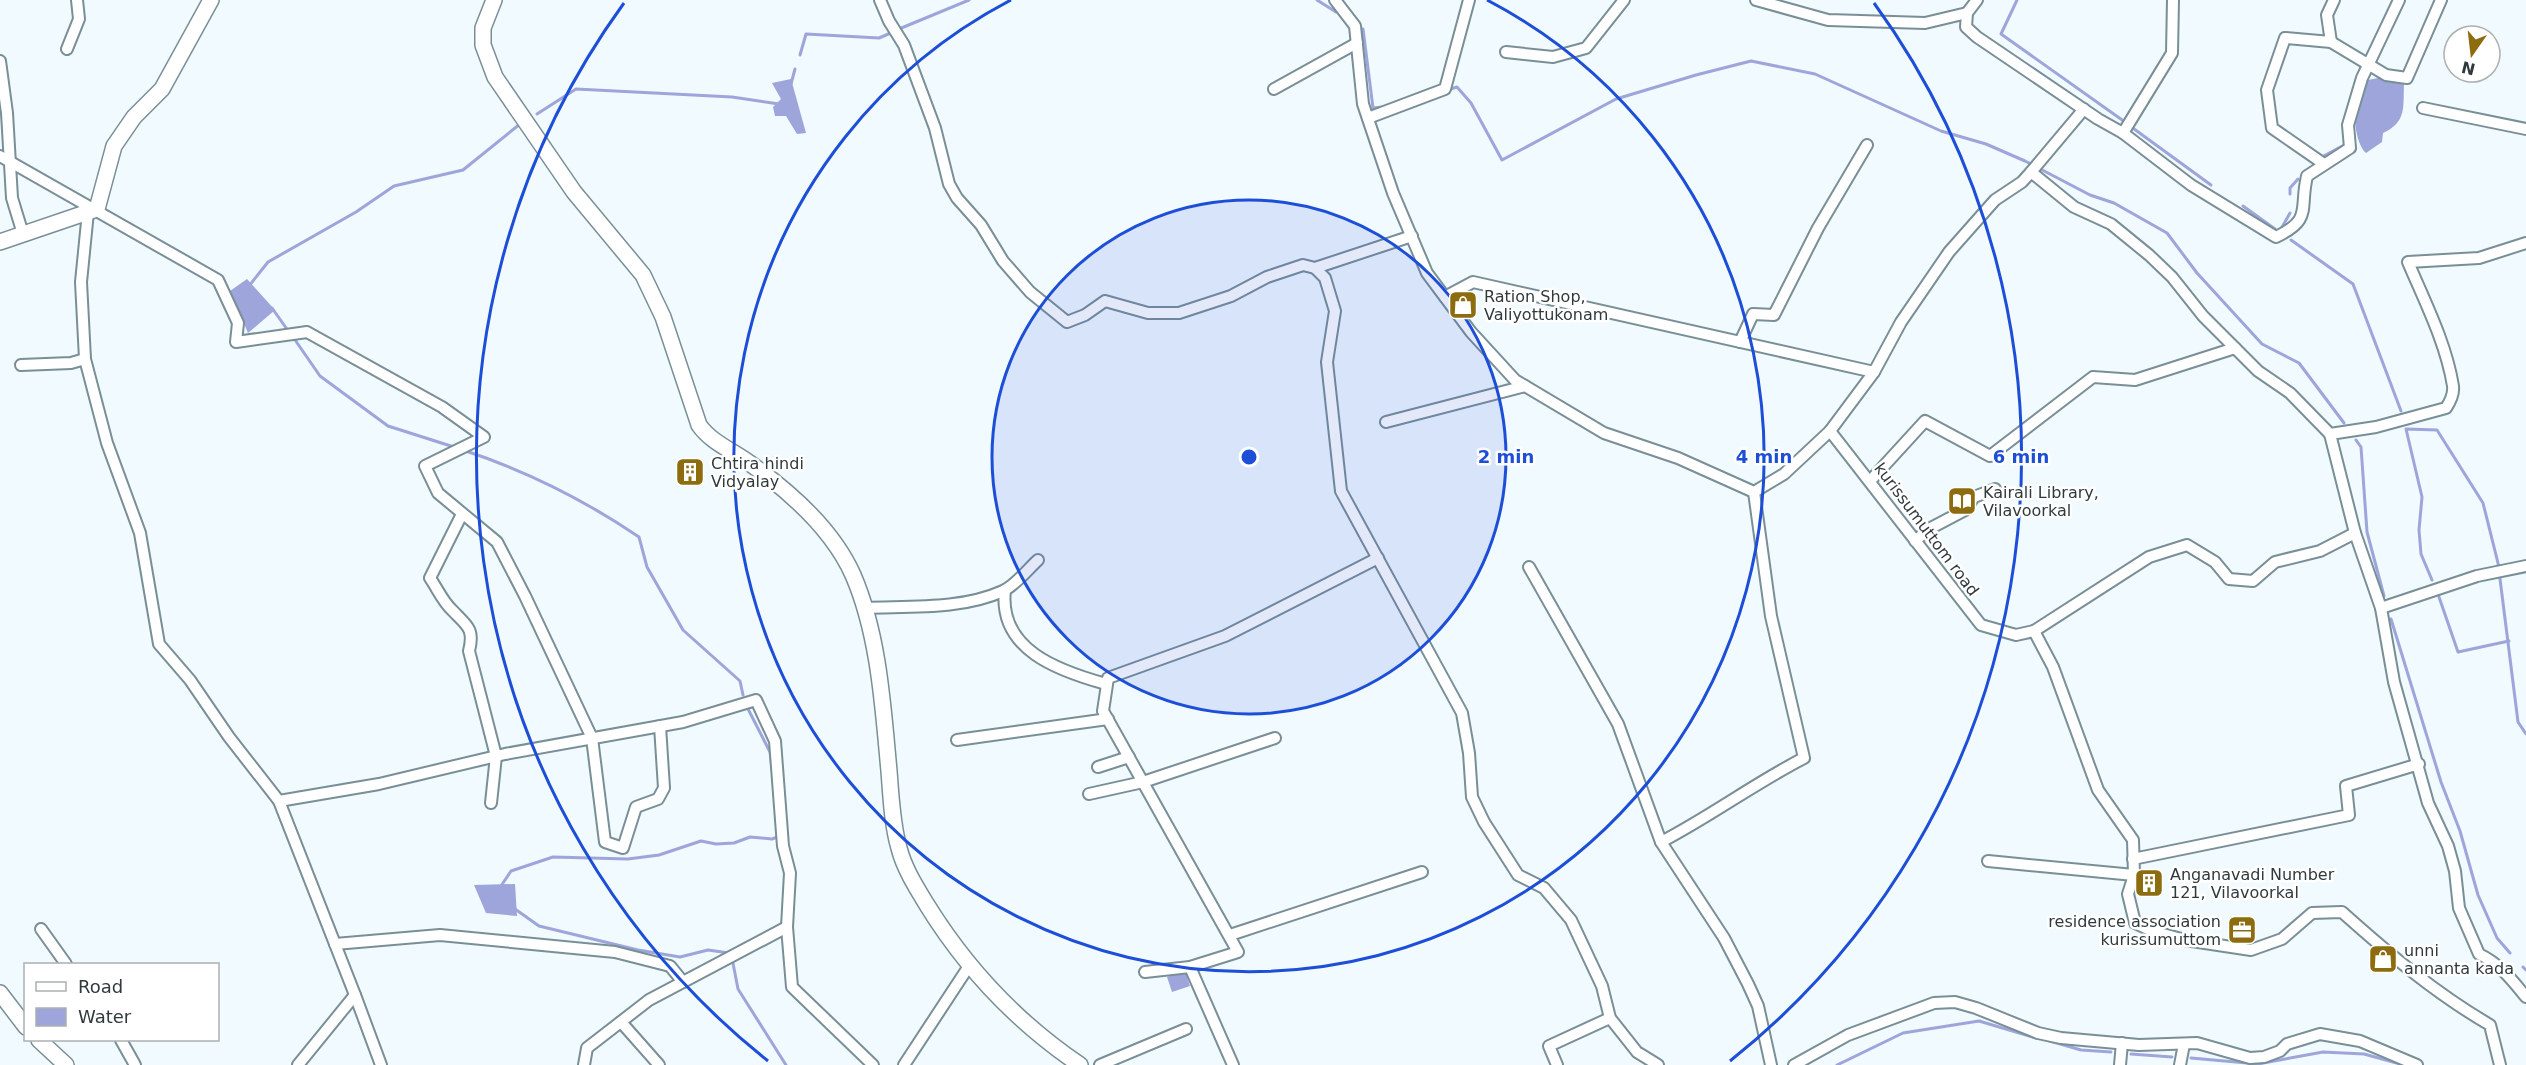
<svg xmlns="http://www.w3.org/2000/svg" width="2526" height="1065" font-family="'DejaVu Sans',sans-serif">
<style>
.water{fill:#9da5db}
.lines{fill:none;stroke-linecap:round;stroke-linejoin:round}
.stream{stroke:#9da5db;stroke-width:3}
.street-casing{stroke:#798f97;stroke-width:14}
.secondary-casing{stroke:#798f97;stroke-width:18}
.street{stroke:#fff;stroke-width:10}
.secondary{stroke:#fff;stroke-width:15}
.ring{fill:none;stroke:#1d4ed8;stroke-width:3}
.labels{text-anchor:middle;stroke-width:5;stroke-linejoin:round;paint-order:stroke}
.poi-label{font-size:16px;fill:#303a3d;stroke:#fff;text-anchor:start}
.street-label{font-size:16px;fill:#303a3d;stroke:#fff}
.centre{fill:#1d4ed8;stroke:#fff;stroke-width:3}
.ring-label{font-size:18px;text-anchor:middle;font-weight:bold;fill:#1d4ed8;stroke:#fff;stroke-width:5;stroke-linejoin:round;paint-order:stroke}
</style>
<rect width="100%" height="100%" fill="#f1fafe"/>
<!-- water -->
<g class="water">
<path d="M2383 77 2404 83C2403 107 2407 122 2383 133L2382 142 2366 153C2355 143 2352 111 2358 97 2360 91 2365 86 2368 80Z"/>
<path d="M791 79 806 133 797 134 786 116H775L773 107 781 99 772 83Z"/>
<path d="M247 279 275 310 248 333 230 291Z"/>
<path d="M515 884 517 916 486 913 474 885Z"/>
<path d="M1185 971 1190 986 1172 992 1167 977Z"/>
</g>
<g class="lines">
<!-- stream -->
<g class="stream">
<path d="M1317 0 1336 12"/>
<path d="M2017 0 2001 34 2125 122"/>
<path d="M899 29 969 0"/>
<path d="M1363 29 1373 108 1383 107"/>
<path d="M800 55 806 34 879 38 893 32"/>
<path d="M791 84 795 69"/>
<path d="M1447 90 1457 87 1471 103 1502 160 1616 99 1696 75 1751 61 1815 74 1941 131 1986 144 2025 161 2090 195 2114 203 2167 233 2197 273 2262 344 2299 363 2344 423"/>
<path d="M537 114 576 89 732 97 779 104"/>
<path d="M2130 126 2211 185"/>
<path d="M2320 158 2346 144"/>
<path d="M2290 194V188L2298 179"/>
<path d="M2243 206 2275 229"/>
<path d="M2281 229 2290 213"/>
<path d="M2291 240 2353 284 2401 411"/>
<path d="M249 286 268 262 356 212 394 186 463 170 520 124"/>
<path d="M272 308 289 332"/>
<path d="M293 337 320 376 388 426 454 447"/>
<path d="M2356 440 2361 447 2367 532 2384 596"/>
<path d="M463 450C527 471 583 499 639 537L647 567 683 630 740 681 743 695"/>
<path d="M2432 580 2421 554 2419 530 2422 497 2406 429 2437 430 2483 503 2498 563 2518 722 2526 734"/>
<path d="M2439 597 2458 652 2509 641"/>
<path d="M2391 619 2441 782 2460 831 2478 895 2497 938 2510 953"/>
<path d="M746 705 770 752 772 768"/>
<path d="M501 886 511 871 553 857 628 859 659 855 701 841 716 844 734 843 750 837 772 839 780 836"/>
<path d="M515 909 539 926 638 950 680 957 708 950 729 953"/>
<path d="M732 958 738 989 786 1065"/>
<path d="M2523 967 2526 970"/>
<path d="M2043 1039 2081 1050 2111 1052"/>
<path d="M2131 1054 2172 1057"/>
<path d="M2191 1058 2258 1064 2323 1052 2364 1054 2400 1064"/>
<path d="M1837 1065 1903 1033 1979 1021 2036 1038"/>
</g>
<!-- street casing -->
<g class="street-casing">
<g id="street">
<path d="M880 0 889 21 904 45 935 128 949 184 957 198 981 225 1003 261 1030 292 1067 322 1085 315 1105 301 1148 313H1179L1231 296 1267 277 1303 265 1315 268 1325 278 1335 311 1327 362 1341 491 1462 713 1469 753 1472 797 1484 822 1518 875 1544 888 1571 920 1602 986 1610 1018 1637 1052 1658 1065"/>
<path d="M1335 0 1355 26 1363 104 1393 193 1427 273 1471 332 1515 380 1604 433 1678 458 1754 492 1784 474 1830 431 1981 625 2016 635 2034 631 2053 667 2098 790 2133 840 2134 875 2128 894 2135 923 2152 931 2185 940 2251 950 2282 939 2312 913 2342 912C2389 954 2435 993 2490 1025L2500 1065"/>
<path d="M1756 0 1828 20 1925 23 1967 13"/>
<path d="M1977 0 1967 13 1966 27 1977 37 2098 119 2123 133 2191 185 2276 237C2313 219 2299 210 2307 176L2350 148 2348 125 2362 78 2399 0"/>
<path d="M2331 42 2386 75 2407 78 2441 0"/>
<path d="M67 49 79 19 77 0"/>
<path d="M1506 52 1553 57 1586 48 1624 0"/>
<path d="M0 61 7 113 12 198 23 234"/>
<path d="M1274 89 1357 43"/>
<path d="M2423 108 2526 129"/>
<path d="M1368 118 1445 89 1469 0"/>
<path d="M2123 133 2172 53 2173 0"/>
<path d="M0 156 218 280 238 323 236 342 307 332 442 407 484 437 425 466 438 493 497 542 525 596 592 738 605 842 623 848 636 807 658 799 664 788 660 726"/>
<path d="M2324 164 2272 128 2267 90 2285 38 2331 42 2327 15 2334 0"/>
<path d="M2031 172 2084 109"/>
<path d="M88 212 81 282 85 359 107 443 140 533 159 644 190 680 229 737 279 801"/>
<path d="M1315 268 1412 236"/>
<path d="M1445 297 1473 282 1874 372"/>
<path d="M1740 342 1753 314 1774 315 1818 228 1867 145"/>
<path d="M21 365 71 363 85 359"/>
<path d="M1386 422 1525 386"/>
<path d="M1830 431 1874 372 1901 322 1949 252 1995 200 2022 182 2031 172 2074 207 2111 224 2149 255 2172 277 2203 316 2258 371 2290 393 2330 434 2376 427 2446 408C2450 402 2454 394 2453 386 2446 343 2425 302 2408 262L2479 258 2526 243"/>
<path d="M2330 434 2355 533 2381 608"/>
<path d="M1871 480 1925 421 1990 456 2093 377 2135 380 2235 348"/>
<path d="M462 514 430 578C437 588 443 602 452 610 466 625 475 628 469 651L496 756 491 803"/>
<path d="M1915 541 1929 529 1965 510 1974 497 1995 489"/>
<path d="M2526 566 2477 576 2381 608 2394 682 2428 803 2448 846 2455 871 2459 908 2479 954C2500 964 2512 980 2526 997"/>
<path d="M1529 567 1618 724 1661 842 1724 938 1748 984 1758 1006 1771 1065"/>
<path d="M1005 590C998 650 1059 671 1106 684"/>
<path d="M864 608C909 606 961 610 1003 591 1016 585 1028 569 1038 560"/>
<path d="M2034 631 2149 557 2187 545 2215 562 2229 579 2253 581 2275 562 2320 551 2355 533"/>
<path d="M957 740 1108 719"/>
<path d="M1098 767 1129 757"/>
<path d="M1089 794 1143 782 1275 738"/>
<path d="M1661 842C1711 816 1755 783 1804 758L1771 616 1754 492"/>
<path d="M2133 859 2349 815 2346 786 2419 764"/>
<path d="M1988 861 2134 875"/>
<path d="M41 929 66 964"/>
<path d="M1230 935 1422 872"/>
<path d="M335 944 440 935 615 952 670 966 683 982"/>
<path d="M1190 967 1233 1065"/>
<path d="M1145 972 1190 967 1238 952 1103 711 1108 678 1225 636 1378 558"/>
<path d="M355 995 381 1065"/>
<path d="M621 1022 659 1065"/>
<path d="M121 1040 135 1065"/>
<path d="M298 1065 355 995 279 801 379 784 505 754 683 722 756 700 775 741 783 846 790 873 787 927 792 987 873 1065"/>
<path d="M584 1065 587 1048 649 1000 787 927"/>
<path d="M904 1065 969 966"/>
<path d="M1100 1065 1186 1029"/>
<path d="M1557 1065 1549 1046 1610 1018"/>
<path d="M1794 1065 1848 1035 1934 1003 1955 1002 1976 1008 2038 1033 2061 1038 2139 1045 2197 1043 2250 1058 2264 1057 2280 1051 2287 1044 2320 1034 2360 1041 2417 1065"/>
<path d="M2120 1065 2122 1043"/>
<path d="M2180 1065 2184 1044"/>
</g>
</g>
<!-- secondary casing -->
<g class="secondary-casing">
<g id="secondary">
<path d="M494 0 483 28V45L495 77 574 192 643 275 663 317 699 425C710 441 729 449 745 460 787 489 832 528 853 575 879 635 883 707 889 771 891 796 892 824 899 848 904 868 916 887 927 905 966 968 1018 1023 1080 1065"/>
<path d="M0 242 97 209 114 146 134 117 162 89 211 0"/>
<path d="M0 993 26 1027"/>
<path d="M39 1040 66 1065"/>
</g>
</g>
<!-- street -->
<use href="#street" class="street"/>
<!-- secondary -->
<use href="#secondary" class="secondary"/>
</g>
<!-- distance rings -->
<circle cx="1249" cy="457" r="257" fill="#1d4ed8" fill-opacity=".12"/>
<g class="ring">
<circle cx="1249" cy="457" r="257"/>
<path d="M1487 0A515 515 0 1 1 1011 0"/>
<path d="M768 1061A772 772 0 0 1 624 3M1874 3A772 772 0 0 1 1730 1061"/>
</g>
<!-- icons -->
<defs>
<g id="shop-square" transform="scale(1.5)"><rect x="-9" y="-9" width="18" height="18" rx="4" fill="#8d6c0f" stroke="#fff"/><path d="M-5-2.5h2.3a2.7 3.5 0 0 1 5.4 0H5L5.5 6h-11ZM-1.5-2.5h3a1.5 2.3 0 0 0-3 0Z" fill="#fff"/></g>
<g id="building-square" transform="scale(1.5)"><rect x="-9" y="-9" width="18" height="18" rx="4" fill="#8d6c0f" stroke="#fff"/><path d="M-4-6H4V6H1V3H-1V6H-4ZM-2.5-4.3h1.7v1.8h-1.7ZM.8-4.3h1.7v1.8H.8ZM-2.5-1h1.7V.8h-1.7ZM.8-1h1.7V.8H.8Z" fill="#fff"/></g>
<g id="library-square" transform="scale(1.5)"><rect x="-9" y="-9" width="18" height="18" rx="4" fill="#8d6c0f" stroke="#fff"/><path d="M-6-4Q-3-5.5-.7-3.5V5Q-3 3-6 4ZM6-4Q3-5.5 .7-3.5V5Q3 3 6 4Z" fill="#fff"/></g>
<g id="office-square" transform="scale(1.5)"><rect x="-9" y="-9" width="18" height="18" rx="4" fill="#8d6c0f" stroke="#fff"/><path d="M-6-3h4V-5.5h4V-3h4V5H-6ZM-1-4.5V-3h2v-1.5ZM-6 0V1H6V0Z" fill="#fff"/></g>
</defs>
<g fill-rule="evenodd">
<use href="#shop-square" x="1463" y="305"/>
<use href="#building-square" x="690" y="472"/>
<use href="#library-square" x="1962" y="501"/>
<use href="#building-square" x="2149" y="883"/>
<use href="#office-square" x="2242" y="930"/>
<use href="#shop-square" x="2383" y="959"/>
</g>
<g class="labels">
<!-- poi labels -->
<g class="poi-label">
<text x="1484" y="302">Ration Shop,<tspan x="1484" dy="18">Valiyottukonam</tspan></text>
<text x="711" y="469">Chtira hindi<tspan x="711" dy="18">Vidyalay</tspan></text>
<text x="1983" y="498">Kairali Library,<tspan x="1983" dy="18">Vilavoorkal</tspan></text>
<text x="2170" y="880">Anganavadi Number<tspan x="2170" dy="18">121, Vilavoorkal</tspan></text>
<text x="2221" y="927" text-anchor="end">residence association<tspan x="2221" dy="18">kurissumuttom</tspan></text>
<text x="2404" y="956">unni<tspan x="2404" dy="18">annanta kada</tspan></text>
</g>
<!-- street labels -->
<g class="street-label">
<text transform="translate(1927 529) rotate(53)" y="6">kurissumuttom road</text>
</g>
</g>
<circle cx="1249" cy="457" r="9" class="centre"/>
<g class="ring-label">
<text x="1506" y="463">2 min</text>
<text x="1764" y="463">4 min</text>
<text x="2021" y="463">6 min</text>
</g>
<!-- legend -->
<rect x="24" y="963" width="195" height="78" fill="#ffffff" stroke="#acb0b1" stroke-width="1.5"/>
<rect x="36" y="982" width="30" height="9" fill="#ffffff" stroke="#acb0b1" stroke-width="1.5"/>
<text x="78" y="993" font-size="18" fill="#303a3d">Road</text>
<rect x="36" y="1008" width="30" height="18" fill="#9da5db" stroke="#acb0b1" stroke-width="1.5"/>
<text x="78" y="1023" font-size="18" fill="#303a3d">Water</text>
<!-- north arrow -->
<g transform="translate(2472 54) rotate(194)"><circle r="28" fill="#ffffff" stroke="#acb0b1" stroke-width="1.5"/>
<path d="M0-4.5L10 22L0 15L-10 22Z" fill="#8d6c0f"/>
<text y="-9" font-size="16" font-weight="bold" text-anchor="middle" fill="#303a3d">N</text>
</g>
</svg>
